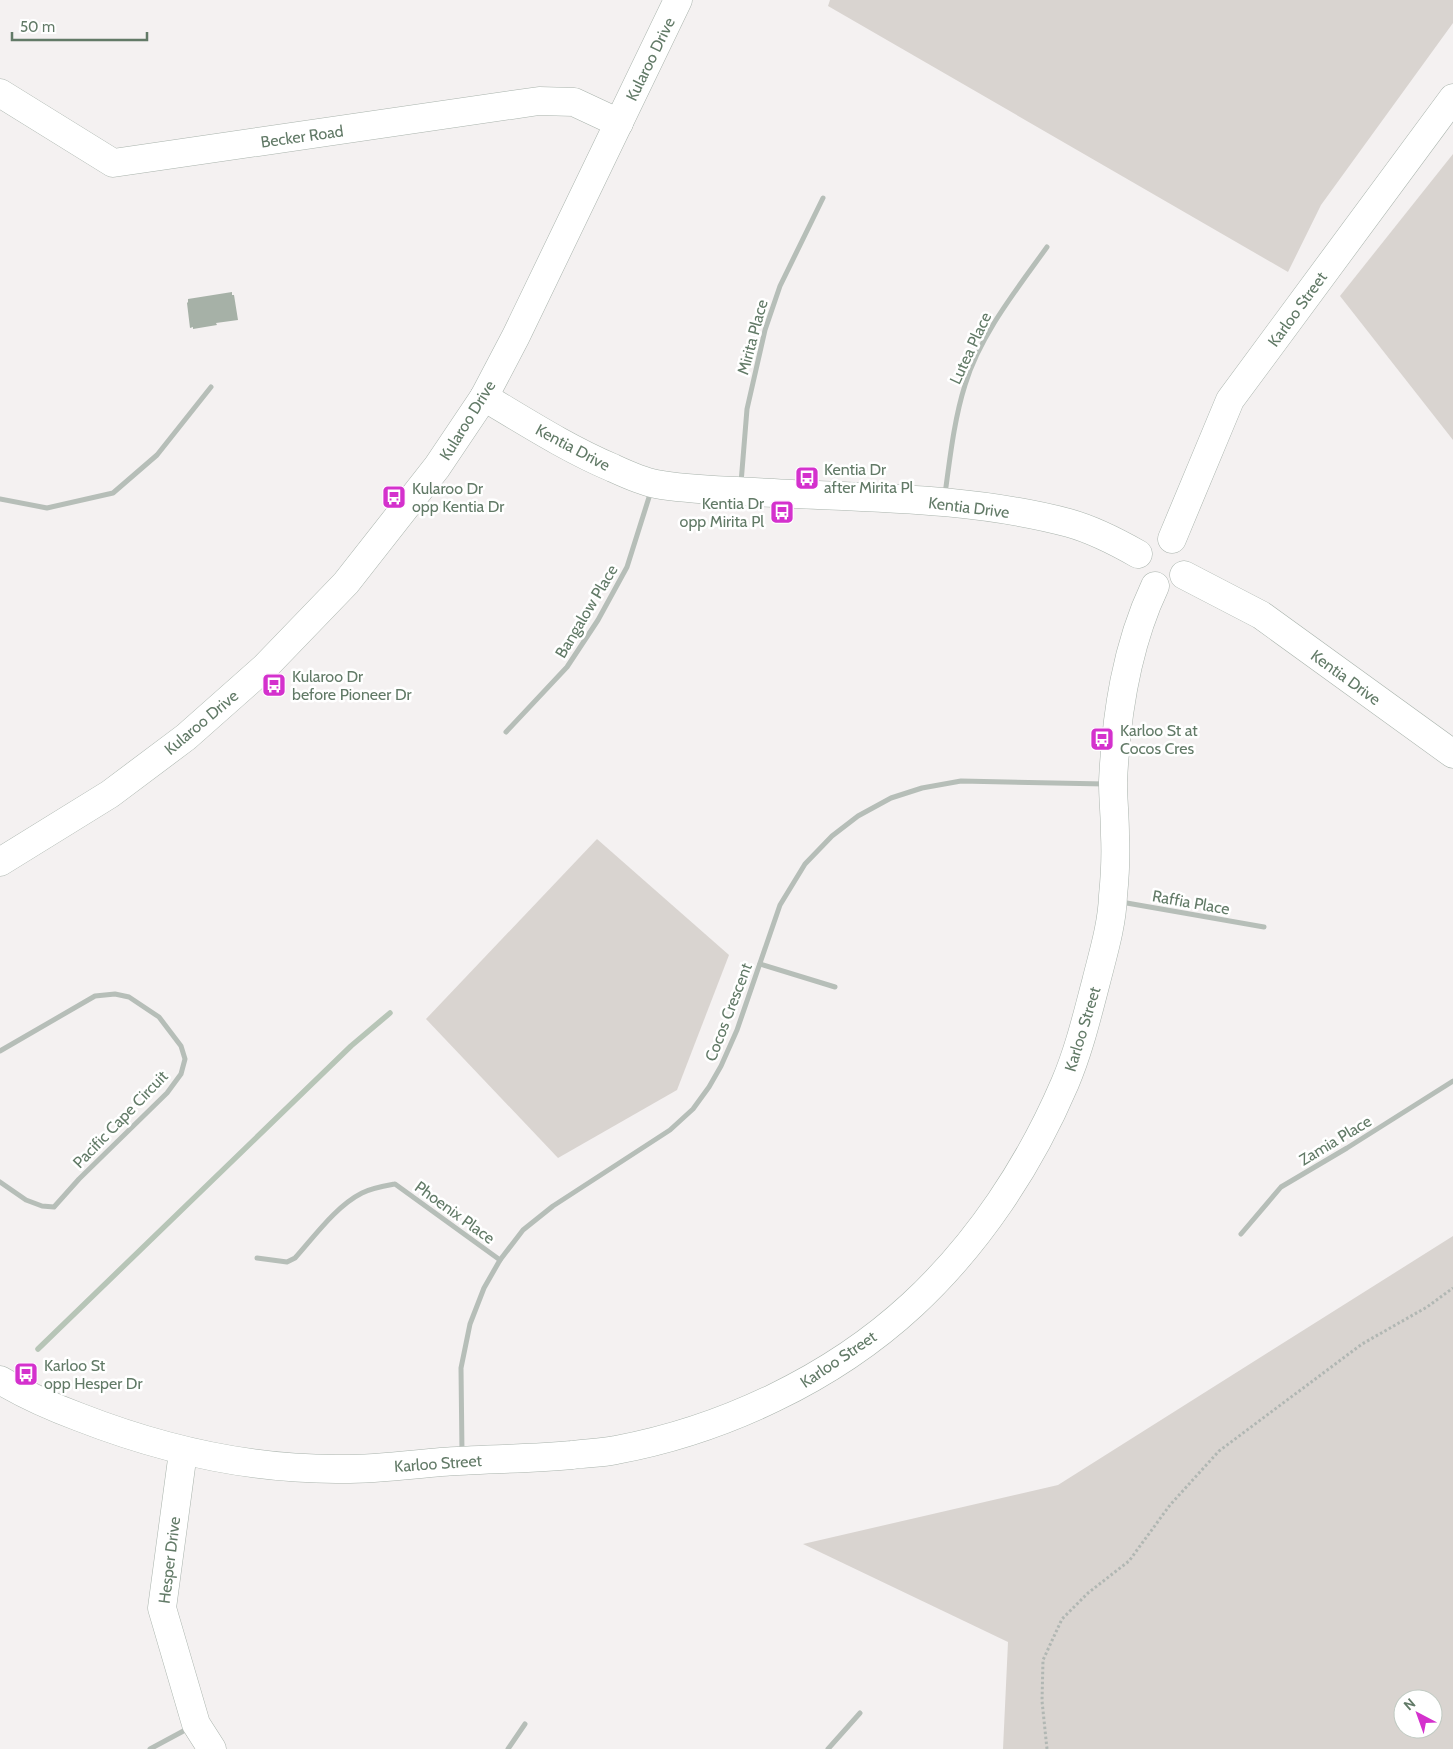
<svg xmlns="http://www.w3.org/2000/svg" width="1453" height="1749" font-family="Cabin,sans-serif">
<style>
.green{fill:#d9d4d0;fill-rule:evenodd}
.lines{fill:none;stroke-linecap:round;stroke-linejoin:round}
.stream{stroke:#b7c5b7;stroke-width:5.5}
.building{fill:#a6b1a7}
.secondary-casing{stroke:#a9b3ac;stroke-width:29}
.path{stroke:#b1b7b3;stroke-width:3;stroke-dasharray:2.5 2.5;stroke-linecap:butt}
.street{stroke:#b6beb8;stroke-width:5}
.secondary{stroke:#fff;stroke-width:28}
.labels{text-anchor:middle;stroke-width:5;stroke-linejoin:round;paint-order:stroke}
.street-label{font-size:16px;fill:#627a67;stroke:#fff}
.poi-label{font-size:16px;fill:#627a67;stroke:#fff;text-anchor:start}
</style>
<rect width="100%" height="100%" fill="#f4f1f1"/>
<!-- green -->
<g class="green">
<path d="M830 0H1453V23L1321 205 1288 272 828 6Z"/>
<path d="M1453 154V440L1340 296Z"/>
<path d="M597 839 729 955 677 1090 558 1158 426 1019Z"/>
<path d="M1453 1236V1749H1003L1008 1642 803 1544 1058 1485ZM1403 1699H1433V1729H1403Z"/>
</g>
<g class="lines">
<!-- stream -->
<path class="stream" d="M38 1349 351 1046 390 1013"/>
</g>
<!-- building -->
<path class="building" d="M232 292V295H234L238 320 216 323 217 325 193 329V327L190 328 187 303 188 302V299Z"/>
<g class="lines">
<!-- secondary casing -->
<g class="secondary-casing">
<g id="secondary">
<path d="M0 93 113 163 539 101 574 102 619 123"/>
<path d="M484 397C526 422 568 449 613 468 626 474 641 481 656 484 688 490 721 490 754 492 859 498 967 496 1069 523 1094 530 1117 542 1138 554"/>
<path d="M1172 539 1230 400 1453 98"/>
<path d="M1184 575 1261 615 1453 754"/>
<path d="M0 862 110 794 186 737 265 667 346 583 437 467 484 397 516 336 678 0"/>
<path d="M0 1380C25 1395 52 1407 79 1417 161 1449 248 1469 336 1469 371 1470 406 1465 441 1462 485 1459 529 1459 572 1455 587 1453 602 1453 616 1450 723 1430 832 1379 912 1305 978 1244 1030 1165 1065 1083 1079 1050 1087 1016 1096 982 1103 954 1112 925 1113 896 1115 876 1116 855 1115 835 1115 817 1113 799 1113 782 1116 715 1126 647 1155 586"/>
<path d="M183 1452 162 1608 196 1724 212 1749"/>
</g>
</g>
<!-- path -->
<path class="path" d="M1047 1749 1042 1701 1043 1660 1062 1619 1088 1593 1129 1561 1170 1505 1219 1451 1362 1344 1427 1307 1453 1288"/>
<!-- street -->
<g class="street">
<path d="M741 483 747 409 765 330 780 286 823 198"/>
<path d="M945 494C950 458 954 420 965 385 980 335 1017 289 1047 247"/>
<path d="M0 499 47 508 113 493 157 455 211 387"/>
<path d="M506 732 567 667 598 620 627 567 651 491"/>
<path d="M1121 902 1264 927"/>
<path d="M760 964 835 987"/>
<path d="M0 1051 95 996 115 994 129 997 159 1017 181 1046 185 1059 181 1074 167 1093 79 1179 54 1207 42 1206 26 1200 0 1182"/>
<path d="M1241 1234 1281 1187 1347 1148 1453 1081"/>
<path d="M257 1258 287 1262 295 1258C314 1237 336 1206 362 1193 372 1188 384 1186 395 1184L500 1260"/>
<path d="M462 1453 461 1368 470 1324 484 1288 500 1260 523 1230 553 1206 670 1130 693 1109 709 1087 721 1066 737 1030 780 905 805 864 832 836 858 816 891 798 922 788 961 781 1105 784"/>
<path d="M150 1749 189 1728"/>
<path d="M508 1749 525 1724"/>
<path d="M828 1749 860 1713"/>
</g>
<!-- secondary -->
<use href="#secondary" class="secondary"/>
</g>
<!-- icons -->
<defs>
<g id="bus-square" transform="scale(1.25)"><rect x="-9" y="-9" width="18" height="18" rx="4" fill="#d431cd" stroke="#fff"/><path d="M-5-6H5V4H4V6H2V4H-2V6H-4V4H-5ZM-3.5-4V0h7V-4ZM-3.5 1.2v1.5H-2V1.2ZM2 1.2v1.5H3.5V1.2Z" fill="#fff"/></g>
</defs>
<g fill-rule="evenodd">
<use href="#bus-square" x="807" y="478"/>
<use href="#bus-square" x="394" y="497"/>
<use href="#bus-square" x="782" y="512"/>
<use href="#bus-square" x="274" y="685"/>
<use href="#bus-square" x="1102" y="739"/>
<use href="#bus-square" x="26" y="1374"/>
</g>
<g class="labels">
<!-- street labels -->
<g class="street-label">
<text transform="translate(650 59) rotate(-64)" y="6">Kularoo Drive</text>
<text transform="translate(302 136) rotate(-8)" y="6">Becker Road</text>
<text transform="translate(1297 309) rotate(-54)" y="6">Karloo Street</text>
<text transform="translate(752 337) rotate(-75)" y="6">Mirita Place</text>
<text transform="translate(970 348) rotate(-65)" y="6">Lutea Place</text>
<text transform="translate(467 420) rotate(-58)" y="6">Kularoo Drive</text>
<text transform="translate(573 447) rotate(28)" y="6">Kentia Drive</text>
<text transform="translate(969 507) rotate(7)" y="6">Kentia Drive</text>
<text transform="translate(586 611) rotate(-59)" y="6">Bangalow Place</text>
<text transform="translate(1346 677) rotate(36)" y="6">Kentia Drive</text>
<text transform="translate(201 722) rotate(-40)" y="6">Kularoo Drive</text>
<text transform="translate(1191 902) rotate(10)" y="6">Raffia Place</text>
<text transform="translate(728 1012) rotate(-69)" y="6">Cocos Crescent</text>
<text transform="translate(1082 1029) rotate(-73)" y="6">Karloo Street</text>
<text transform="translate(120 1119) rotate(-46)" y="6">Pacific Cape Circuit</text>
<text transform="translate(1335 1140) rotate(-31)" y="6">Zamia Place</text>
<text transform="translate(455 1212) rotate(36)" y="6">Phoenix Place</text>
<text transform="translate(838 1359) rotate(-34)" y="6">Karloo Street</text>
<text transform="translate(438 1463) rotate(-4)" y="6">Karloo Street</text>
<text transform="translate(169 1560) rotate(-83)" y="6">Hesper Drive</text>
</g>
<!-- poi labels -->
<g class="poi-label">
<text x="824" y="475">Kentia Dr<tspan x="824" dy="18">after Mirita Pl</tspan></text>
<text x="412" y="494">Kularoo Dr<tspan x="412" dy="18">opp Kentia Dr</tspan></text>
<text x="764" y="509" text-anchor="end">Kentia Dr<tspan x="764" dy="18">opp Mirita Pl</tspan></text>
<text x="292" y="682">Kularoo Dr<tspan x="292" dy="18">before Pioneer Dr</tspan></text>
<text x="1120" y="736">Karloo St at<tspan x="1120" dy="18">Cocos Cres</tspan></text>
<text x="44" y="1371">Karloo St<tspan x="44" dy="18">opp Hesper Dr</tspan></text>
</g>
</g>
<!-- north arrow -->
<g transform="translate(1418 1714) rotate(319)"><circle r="24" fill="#ffffff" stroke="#c0cac2"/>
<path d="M0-4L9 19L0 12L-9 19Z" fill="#d431cd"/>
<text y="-8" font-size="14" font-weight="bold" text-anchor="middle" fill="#627a67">N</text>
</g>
<!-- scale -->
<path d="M12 32v8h135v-8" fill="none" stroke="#627a67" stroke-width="2.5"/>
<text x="20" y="32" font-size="15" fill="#627a67" stroke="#ffffff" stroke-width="4" paint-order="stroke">50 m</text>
</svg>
